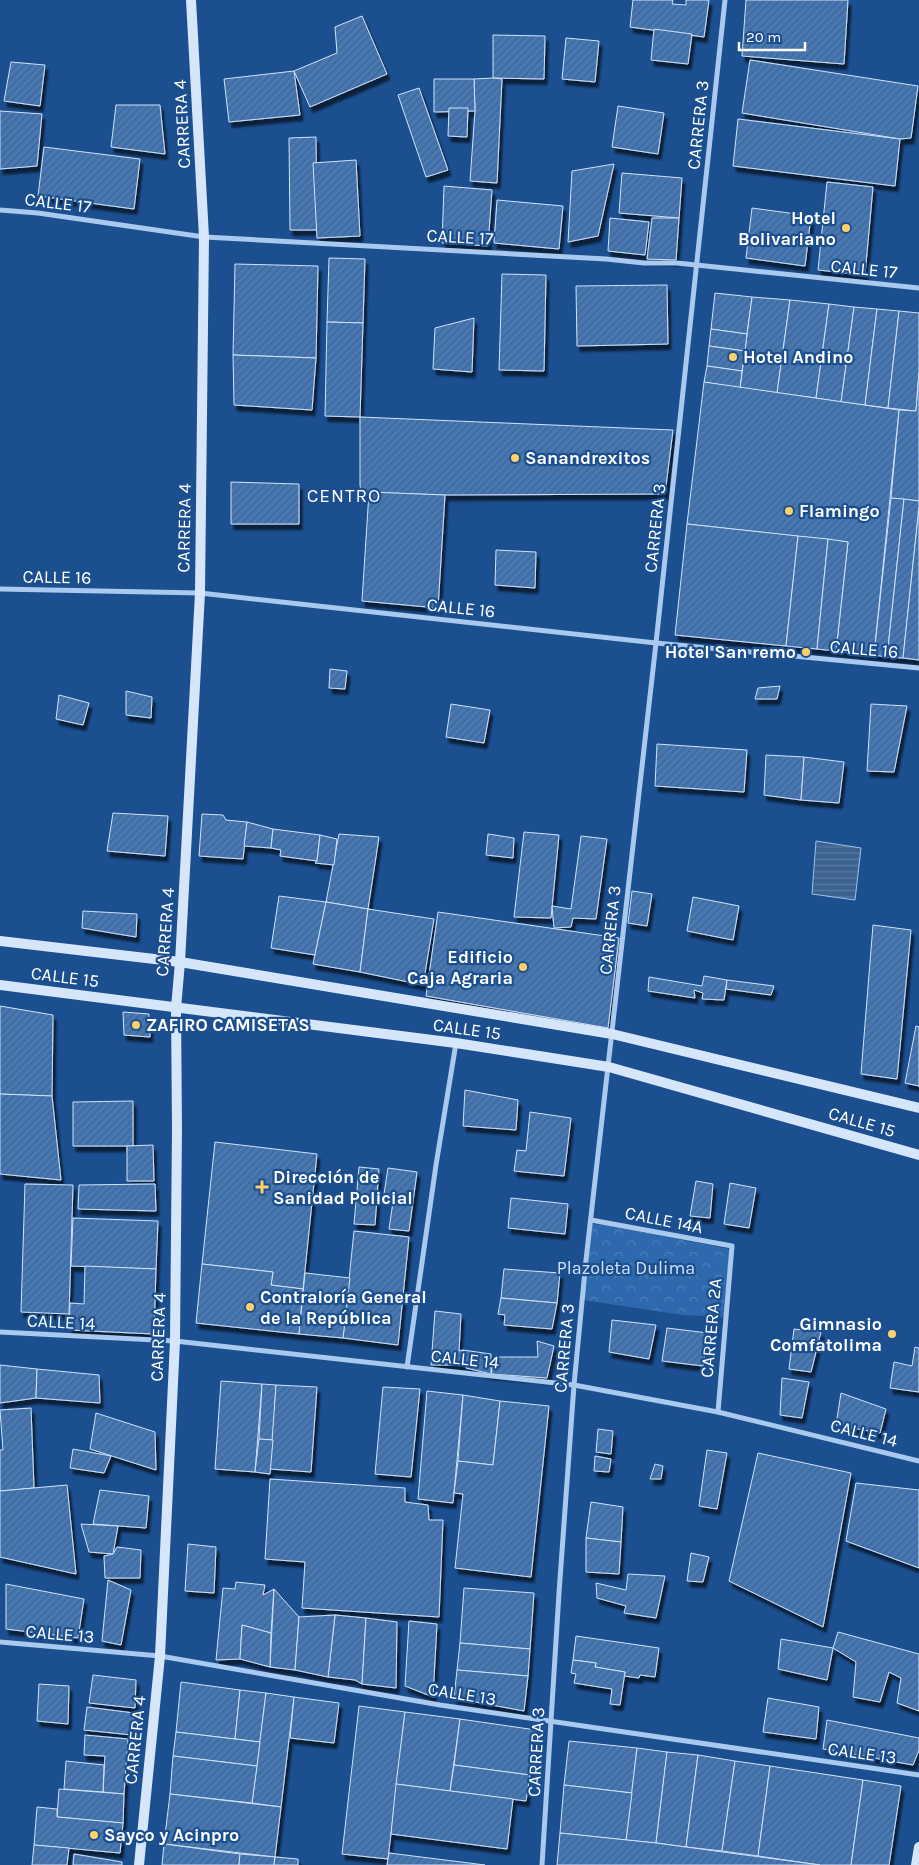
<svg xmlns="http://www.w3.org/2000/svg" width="919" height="1865" font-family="Karla,sans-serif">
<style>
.park{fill:url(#park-crowns)}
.water{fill:url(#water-rules);stroke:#9cc4f0}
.building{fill:url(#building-hatch);stroke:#cfe3fa;filter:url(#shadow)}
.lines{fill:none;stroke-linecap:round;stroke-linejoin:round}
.street{stroke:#a9c9ee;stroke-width:5}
.secondary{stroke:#d6e6fa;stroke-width:10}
.poi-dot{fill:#ffd166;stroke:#1b4f8f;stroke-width:2}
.labels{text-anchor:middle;stroke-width:4.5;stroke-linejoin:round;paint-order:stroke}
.street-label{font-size:18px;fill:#fff;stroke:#1b4f8f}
.poi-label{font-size:18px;font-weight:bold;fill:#fff;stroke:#1b4f8f;text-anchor:start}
.park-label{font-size:18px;fill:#cfe3fa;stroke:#1b4f8f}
.neighbourhood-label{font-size:19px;letter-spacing:1px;fill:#fff;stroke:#1b4f8f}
</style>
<defs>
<pattern id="park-crowns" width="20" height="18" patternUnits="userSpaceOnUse" patternTransform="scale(1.25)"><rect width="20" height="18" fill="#2e69ad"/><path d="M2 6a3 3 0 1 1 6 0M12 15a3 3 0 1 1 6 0" fill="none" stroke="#4d80b9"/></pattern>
<pattern id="water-rules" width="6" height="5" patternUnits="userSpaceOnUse" patternTransform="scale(1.25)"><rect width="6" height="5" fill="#3c6290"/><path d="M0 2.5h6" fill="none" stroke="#597aa1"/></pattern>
<pattern id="building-hatch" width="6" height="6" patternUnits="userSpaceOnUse" patternTransform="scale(1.25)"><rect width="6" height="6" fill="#4478b7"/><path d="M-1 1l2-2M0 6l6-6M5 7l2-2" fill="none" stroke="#486282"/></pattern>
<filter id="shadow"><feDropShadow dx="3" dy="5.5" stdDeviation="1" flood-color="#0009"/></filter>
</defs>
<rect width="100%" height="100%" fill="#1b4f8f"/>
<!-- park -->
<path class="park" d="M591 1224 605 1225 729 1249 728 1294 723 1317 683 1315 583 1300Z"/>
<!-- water -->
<path class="water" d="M816 841 861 848 855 900 812 894Z"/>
<!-- building -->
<g class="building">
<path d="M633 0H673L672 4 686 5V0H709L704 37 630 27Z"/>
<path d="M746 0H848L844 64 742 56Z"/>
<path d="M362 16 387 74 310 107 294 71 337 53 335 27Z"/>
<path d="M654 29 692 34 688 64 651 60Z"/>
<path d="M493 35 545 36 544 79 493 78Z"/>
<path d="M566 38 599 41 595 82 562 79Z"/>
<path d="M750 60 918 86 911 138 900 139 742 113Z"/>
<path d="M11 62 45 65 40 106 4 101Z"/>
<path d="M294 71 300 115 229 122 224 79Z"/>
<path d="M493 78 502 79 497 183 470 181 475 111 474 79Z"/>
<path d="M434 79H474L475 111 434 112Z"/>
<path d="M419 88 448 170 426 177 398 95Z"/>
<path d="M116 105H160L165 154 111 147Z"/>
<path d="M618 106 664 113 658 154 612 147Z"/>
<path d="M449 108H468L467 137 448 136Z"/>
<path d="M0 111 42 114 37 166 0 169Z"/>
<path d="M738 119 900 139 895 186 733 166Z"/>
<path d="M316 137 317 230H290L289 138Z"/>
<path d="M44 147 140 159 134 209 38 196Z"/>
<path d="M356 160 360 236 317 238 313 163Z"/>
<path d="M614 164 598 236 568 242 572 171Z"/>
<path d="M622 173 682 178 679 218 619 213Z"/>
<path d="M827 182 873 187 865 275 818 270Z"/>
<path d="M444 186 492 190 488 246 442 243Z"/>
<path d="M497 200 563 206 559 249 494 243Z"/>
<path d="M752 208 811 216 805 266 746 258Z"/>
<path d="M610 218 649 222 645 255 608 251Z"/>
<path d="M652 218H679L676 260 647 259Z"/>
<path d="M329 258 365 259 363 323 327 322Z"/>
<path d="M235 264 318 266 316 358 233 355Z"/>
<path d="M502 274 546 275 544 371 499 370Z"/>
<path d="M667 285 668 344 577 346 576 286Z"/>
<path d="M715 293 752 297 747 334 711 329Z"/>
<path d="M752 297 790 300 777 393 740 388Z"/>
<path d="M790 300 829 304 816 398 777 393Z"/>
<path d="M829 304 854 307 841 402 816 398Z"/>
<path d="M854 307 877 309 865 405 841 402Z"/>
<path d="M877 309 899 311 888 408 865 405Z"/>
<path d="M899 311 919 313V372L916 411 888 408Z"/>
<path d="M474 318 472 372 433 369 435 328Z"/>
<path d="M327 322 363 323 360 417 325 416Z"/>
<path d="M711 329 747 334 745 351 709 346Z"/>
<path d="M709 346 745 351 742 371 707 366Z"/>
<path d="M233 355 316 358 312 410 234 405Z"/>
<path d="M707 366 742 371 740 388 704 382Z"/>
<path d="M919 372V501L891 498 899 410 916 411Z"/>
<path d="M704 382 899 410 874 655 836 651 848 542 687 524Z"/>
<path d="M360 417 673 430 665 494 445 495 361 492 360 485Z"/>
<path d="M231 482 299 484V524H231Z"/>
<path d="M369 492 445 495 438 608 362 601Z"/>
<path d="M891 498 904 499 887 657 874 655Z"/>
<path d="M904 499 919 501V507L903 658 887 657Z"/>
<path d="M919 507V660L903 658Z"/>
<path d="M687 524 798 536 786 646 675 635Z"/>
<path d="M798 536 828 539 817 649 786 646Z"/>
<path d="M828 539 848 542 836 651 817 649Z"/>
<path d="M496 550 536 552 535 588 495 585Z"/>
<path d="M330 669 347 671 345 689 329 688Z"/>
<path d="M780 686 777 699H755L758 688Z"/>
<path d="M126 691 152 697 151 718 126 715Z"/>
<path d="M59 695 89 703 83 725 56 719Z"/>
<path d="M451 704 490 710 484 743 446 737Z"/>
<path d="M871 704 907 706 894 772 867 771Z"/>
<path d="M657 744 747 750 744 792 655 786Z"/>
<path d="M766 755 804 757 801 800 764 795Z"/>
<path d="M804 757 844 762 839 803 801 800Z"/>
<path d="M113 813 168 816 165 856 107 851Z"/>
<path d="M202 814 223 815 226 820 247 822 243 859 199 856Z"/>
<path d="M247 822 273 829 271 848 244 846Z"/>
<path d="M273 829 320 835 317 861 280 856 281 850 271 848Z"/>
<path d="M524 832 559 835 551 918 514 917Z"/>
<path d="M339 834 379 837 368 909 326 902Z"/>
<path d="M488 834 514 838 513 858 486 855Z"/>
<path d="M320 835 337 839 334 865 315 863 317 861Z"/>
<path d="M581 836 607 839 596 919 573 918 571 927 554 928 552 906 571 909Z"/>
<path d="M632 891 652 894 647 926 628 923Z"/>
<path d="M279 896 326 902 315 955 271 948Z"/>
<path d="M693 897 739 906 733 940 687 931Z"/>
<path d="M326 902 368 909 360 972 313 964Z"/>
<path d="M368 909 434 919 423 985 360 972Z"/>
<path d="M83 911 137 914 136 937 82 928Z"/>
<path d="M438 912 619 938 608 1028 426 996Z"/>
<path d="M873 925 911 930 897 1079 861 1074Z"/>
<path d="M704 976 727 980 724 1000 702 999 703 993 694 990 695 998 648 991 649 977 702 986Z"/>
<path d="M727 980 774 986 771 995 726 989Z"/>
<path d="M0 1006 53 1015 52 1096 0 1094Z"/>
<path d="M123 1012 149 1014 150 1037 124 1035Z"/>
<path d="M916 1026 919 1027V1086L905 1083Z"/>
<path d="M465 1090 518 1100 516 1130 463 1126Z"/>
<path d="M0 1094 52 1096 61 1180 0 1174Z"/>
<path d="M133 1101V1146H73V1102Z"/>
<path d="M530 1112 571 1118 564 1176 514 1171 517 1150 526 1151Z"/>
<path d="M215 1142 317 1154 303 1289 271 1285 273 1272 202 1264Z"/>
<path d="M153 1145 154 1181H127V1146Z"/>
<path d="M359 1167 379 1169 375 1225 354 1224Z"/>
<path d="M388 1168 417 1172 409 1231 389 1229 394 1195 384 1194Z"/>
<path d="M696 1181 713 1184 710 1218 690 1216Z"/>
<path d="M730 1183 756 1188 749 1228 724 1224Z"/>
<path d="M25 1184 73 1185 69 1314 21 1312Z"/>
<path d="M155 1184 156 1211 78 1209 79 1185Z"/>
<path d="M511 1198 568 1204 565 1234 508 1228Z"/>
<path d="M73 1218 158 1221 156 1269 71 1266Z"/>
<path d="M354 1231 409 1237 398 1345 343 1338Z"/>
<path d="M202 1264 273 1272 271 1285 303 1289 299 1334 196 1323Z"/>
<path d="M85 1266 156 1269 154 1334 69 1330 70 1303 84 1304Z"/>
<path d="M504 1269 560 1273 557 1303 501 1298Z"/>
<path d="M305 1273 350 1278 343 1338 299 1334Z"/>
<path d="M501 1298 557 1303 552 1329 504 1325 505 1315 498 1314Z"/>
<path d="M435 1311 461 1314 459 1351 463 1350V1365H431Z"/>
<path d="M612 1320 656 1325 649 1359 609 1352Z"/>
<path d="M667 1328 708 1333 703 1366 662 1361Z"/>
<path d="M794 1329 821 1332 811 1372 789 1369Z"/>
<path d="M537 1341 554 1346 547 1378 491 1374 494 1357H538Z"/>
<path d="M915 1347 919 1348V1392L890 1388 894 1362 912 1366Z"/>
<path d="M463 1350 491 1354V1374L466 1368Z"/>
<path d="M0 1365 37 1369 36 1398 0 1403Z"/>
<path d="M37 1369 99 1375 100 1403 36 1398Z"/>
<path d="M782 1378 809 1382 802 1418 780 1415Z"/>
<path d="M221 1381 262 1384 255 1472 215 1469Z"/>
<path d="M262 1384 276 1385 273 1440 259 1439Z"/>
<path d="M276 1385 317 1387 311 1472 270 1469Z"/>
<path d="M383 1387 420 1389 411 1477 375 1474Z"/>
<path d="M427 1391 463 1395 453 1503 418 1499Z"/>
<path d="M841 1393 886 1409 880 1433 836 1425Z"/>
<path d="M463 1395 500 1401 493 1465 458 1461Z"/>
<path d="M500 1401 549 1406 531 1577 455 1568 463 1494 454 1493 458 1461 493 1465Z"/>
<path d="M31 1408 34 1488 0 1491V1450H3L0 1410Z"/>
<path d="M96 1413 155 1432 156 1470 90 1449Z"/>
<path d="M598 1429 613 1431 611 1454 596 1452Z"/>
<path d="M259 1439 273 1440 270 1474 255 1472Z"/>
<path d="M73 1449 111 1456 104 1473 70 1468Z"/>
<path d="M707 1450 727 1453 717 1509 699 1506Z"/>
<path d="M758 1453 851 1473 823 1627 729 1581Z"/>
<path d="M595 1456 611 1459 609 1472 594 1471Z"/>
<path d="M655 1464 663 1466 661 1479H650Z"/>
<path d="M270 1479 405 1488V1502L428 1505 429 1520H443L439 1617 302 1608 305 1562 265 1559Z"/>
<path d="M856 1483 919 1490V1568L846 1541Z"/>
<path d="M67 1485 76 1574 0 1557V1491Z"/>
<path d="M100 1490 149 1496 146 1528 93 1524Z"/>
<path d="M591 1502 623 1507 621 1542 586 1538Z"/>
<path d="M81 1524 118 1526 113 1554 89 1552Z"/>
<path d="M586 1538 621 1542 619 1574 586 1572Z"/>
<path d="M188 1544 216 1547 214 1593 185 1591Z"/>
<path d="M117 1547 141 1550 140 1578H105L104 1556 113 1554Z"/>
<path d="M691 1553 709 1557 703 1582 687 1581Z"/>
<path d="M628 1574 665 1576 656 1618 624 1613 626 1606 597 1598 596 1583 626 1590Z"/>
<path d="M108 1580 131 1590 121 1645 102 1641Z"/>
<path d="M236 1582 265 1585 263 1595 274 1589 271 1633 242 1625 240 1659 216 1660 223 1588 235 1589Z"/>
<path d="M6 1584 84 1599 78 1638 6 1629Z"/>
<path d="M464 1588 534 1593 530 1649 460 1643Z"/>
<path d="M274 1589 299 1617 295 1670 270 1667Z"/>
<path d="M335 1615 366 1618 362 1684 355 1680 328 1677Z"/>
<path d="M335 1615 328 1677 295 1670 299 1617Z"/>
<path d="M366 1618 397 1622 396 1688 362 1684Z"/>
<path d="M409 1621 437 1624 433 1697 405 1686Z"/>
<path d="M242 1625 271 1633 270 1667 240 1659Z"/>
<path d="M838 1632 919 1654V1711L897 1703 901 1678 889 1672 880 1702 853 1697 856 1662 833 1648Z"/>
<path d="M576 1636 659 1648 655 1677 640 1675 639 1678 624 1676 625 1672 595 1667 596 1663 573 1660Z"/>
<path d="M781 1639 833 1648 827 1680 778 1669Z"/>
<path d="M460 1643 530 1649 528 1676 457 1670Z"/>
<path d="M573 1660 596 1663 595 1667 625 1672 620 1705 610 1704 612 1689 574 1683 576 1674 571 1673Z"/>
<path d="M457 1670 528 1676 524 1711 454 1698Z"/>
<path d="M93 1675 136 1680 135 1708 89 1703Z"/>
<path d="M181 1682 240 1690 235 1739 176 1732Z"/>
<path d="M39 1684 69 1686 68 1724 37 1721Z"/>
<path d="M240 1690 266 1693 260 1742 235 1739Z"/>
<path d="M266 1693 294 1697 281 1807 252 1803Z"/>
<path d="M294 1697 339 1703 334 1743 290 1738Z"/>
<path d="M768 1698 819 1707 816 1739 763 1732Z"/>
<path d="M359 1706 405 1712 388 1859 342 1854Z"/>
<path d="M87 1707 134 1713 132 1735 84 1730Z"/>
<path d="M405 1712 460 1719 450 1791 396 1784Z"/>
<path d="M460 1719 536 1730 530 1775 454 1765Z"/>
<path d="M827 1720 919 1738V1750L913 1765 823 1749Z"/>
<path d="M176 1732 260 1742 257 1766 173 1756Z"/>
<path d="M85 1735 128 1739 124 1794 103 1792 105 1756 84 1755Z"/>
<path d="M569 1741 637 1748 632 1793 564 1785Z"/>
<path d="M637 1748 667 1752 656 1843 626 1840Z"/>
<path d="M667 1752 698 1755 686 1847 656 1843Z"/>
<path d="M698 1755 735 1761 722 1851 686 1847Z"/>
<path d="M173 1756 257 1766 252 1803 170 1794Z"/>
<path d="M66 1761 104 1765 103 1792 64 1789Z"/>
<path d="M735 1761 770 1766 758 1856 722 1851Z"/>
<path d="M454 1765 530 1775 526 1801 450 1791Z"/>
<path d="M770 1766 863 1780 851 1865H820L758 1856Z"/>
<path d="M863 1780 901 1786 889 1865H851Z"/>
<path d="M396 1784 513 1799 507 1849 391 1834Z"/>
<path d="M564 1785 632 1793 626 1840 560 1833Z"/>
<path d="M59 1789 124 1794 123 1823 57 1817Z"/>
<path d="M170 1794 281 1807 275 1857 164 1844Z"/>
<path d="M37 1807 57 1809V1817L123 1823 120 1853 34 1845Z"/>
<path d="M560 1833 656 1843 820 1865H557Z"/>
<path d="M164 1844 240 1854 239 1865H162Z"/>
<path d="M34 1845 69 1848 67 1865H32Z"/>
<path d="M389 1853 485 1865H387Z"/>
<path d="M74 1854 122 1862V1865H73Z"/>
<path d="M240 1854 275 1857 274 1865H239Z"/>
<path d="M275 1857 298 1859V1865H274Z"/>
</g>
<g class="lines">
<!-- street -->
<g class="street">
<path d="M0 210 38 213 204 237 606 259 644 263H677L919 288"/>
<path d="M0 589 200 593 656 643 919 668"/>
<path d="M591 1220 732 1246 718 1412"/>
<path d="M0 1332 175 1341 574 1385 718 1412 919 1461"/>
<path d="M407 1367 436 1165 456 1043"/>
<path d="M0 1642 160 1656 440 1705 919 1775"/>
<path d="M542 1865 559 1593 574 1385 586 1260 656 643 725 0"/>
</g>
<!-- secondary -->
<g class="secondary">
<path d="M0 941 180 962 612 1034 919 1108"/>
<path d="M0 985 456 1043 609 1067 919 1155"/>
<path d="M139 1865 160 1656 175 1341 177 1129 176 1008 180 962 200 593 204 237 191 0"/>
<path d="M916 1865 919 1847"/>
</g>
</g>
<!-- markers -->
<g class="poi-dot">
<circle cx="846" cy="228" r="5"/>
<circle cx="733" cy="357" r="5"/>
<circle cx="515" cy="458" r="5"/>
<circle cx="789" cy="511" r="5"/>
<circle cx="806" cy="652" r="5"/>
<circle cx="523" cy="967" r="5"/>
<circle cx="136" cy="1025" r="5"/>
<path d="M259.5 1179.5h5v5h5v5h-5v5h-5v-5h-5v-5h5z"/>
<circle cx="250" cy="1307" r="5"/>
<circle cx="892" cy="1334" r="5"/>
<circle cx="94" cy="1835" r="5"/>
</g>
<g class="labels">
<!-- street labels -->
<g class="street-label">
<text transform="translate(182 124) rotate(-93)" y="6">CARRERA 4</text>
<text transform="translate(698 125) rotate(-84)" y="6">CARRERA 3</text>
<text transform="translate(58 203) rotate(7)" y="6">CALLE 17</text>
<text transform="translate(460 237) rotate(3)" y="6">CALLE 17</text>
<text transform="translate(864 269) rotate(6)" y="6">CALLE 17</text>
<text transform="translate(184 528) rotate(-89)" y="6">CARRERA 4</text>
<text transform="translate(655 528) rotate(-84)" y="6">CARRERA 3</text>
<text transform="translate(57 577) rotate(1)" y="6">CALLE 16</text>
<text transform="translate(461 608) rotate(6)" y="6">CALLE 16</text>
<text transform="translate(864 649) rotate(5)" y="6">CALLE 16</text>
<text transform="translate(610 930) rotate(-84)" y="6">CARRERA 3</text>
<text transform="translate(165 932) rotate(-86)" y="6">CARRERA 4</text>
<text transform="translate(65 977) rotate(7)" y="6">CALLE 15</text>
<text transform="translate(467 1029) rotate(8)" y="6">CALLE 15</text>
<text transform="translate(862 1122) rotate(16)" y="6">CALLE 15</text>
<text transform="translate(664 1220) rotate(11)" y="6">CALLE 14A</text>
<text transform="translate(61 1322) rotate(3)" y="6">CALLE 14</text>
<text transform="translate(711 1328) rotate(-85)" y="6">CARRERA 2A</text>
<text transform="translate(158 1337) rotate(-88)" y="6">CARRERA 4</text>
<text transform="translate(564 1348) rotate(-85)" y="6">CARRERA 3</text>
<text transform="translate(465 1359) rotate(6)" y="6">CALLE 14</text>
<text transform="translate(864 1433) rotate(14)" y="6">CALLE 14</text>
<text transform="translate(60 1634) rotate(5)" y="6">CALLE 13</text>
<text transform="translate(462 1694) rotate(9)" y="6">CALLE 13</text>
<text transform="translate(135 1740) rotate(-84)" y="6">CARRERA 4</text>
<text transform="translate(536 1752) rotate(-87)" y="6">CARRERA 3</text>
<text transform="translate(862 1753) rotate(8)" y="6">CALLE 13</text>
</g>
<!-- poi labels -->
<g class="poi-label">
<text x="836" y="224" text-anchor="end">Hotel<tspan x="836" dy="21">Bolivariano</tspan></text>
<text x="743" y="363">Hotel Andino</text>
<text x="525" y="464">Sanandrexitos</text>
<text x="799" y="517">Flamingo</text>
<text x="796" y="658" text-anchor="end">Hotel San remo</text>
<text x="513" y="963" text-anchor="end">Edificio<tspan x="513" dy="21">Caja Agraria</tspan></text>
<text x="146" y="1031">ZAFIRO CAMISETAS</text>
<text x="273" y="1183">Dirección de<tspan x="273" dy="21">Sanidad Policial</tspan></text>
<text x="260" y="1303">Contraloría General<tspan x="260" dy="21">de la República</tspan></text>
<text x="882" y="1330" text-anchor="end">Gimnasio<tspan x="882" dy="21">Comfatolima</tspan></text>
<text x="104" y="1841">Sayco y Acinpro</text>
</g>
<!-- park labels -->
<g class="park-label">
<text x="626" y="1274">Plazoleta Dulima</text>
</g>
<!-- neighbourhood labels -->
<g class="neighbourhood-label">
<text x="344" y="502">CENTRO</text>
</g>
</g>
<!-- scale -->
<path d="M739 42v8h66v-8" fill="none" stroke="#ffffff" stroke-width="2.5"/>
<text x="746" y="42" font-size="15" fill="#ffffff" stroke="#1b4f8f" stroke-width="4" paint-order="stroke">20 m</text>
</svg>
